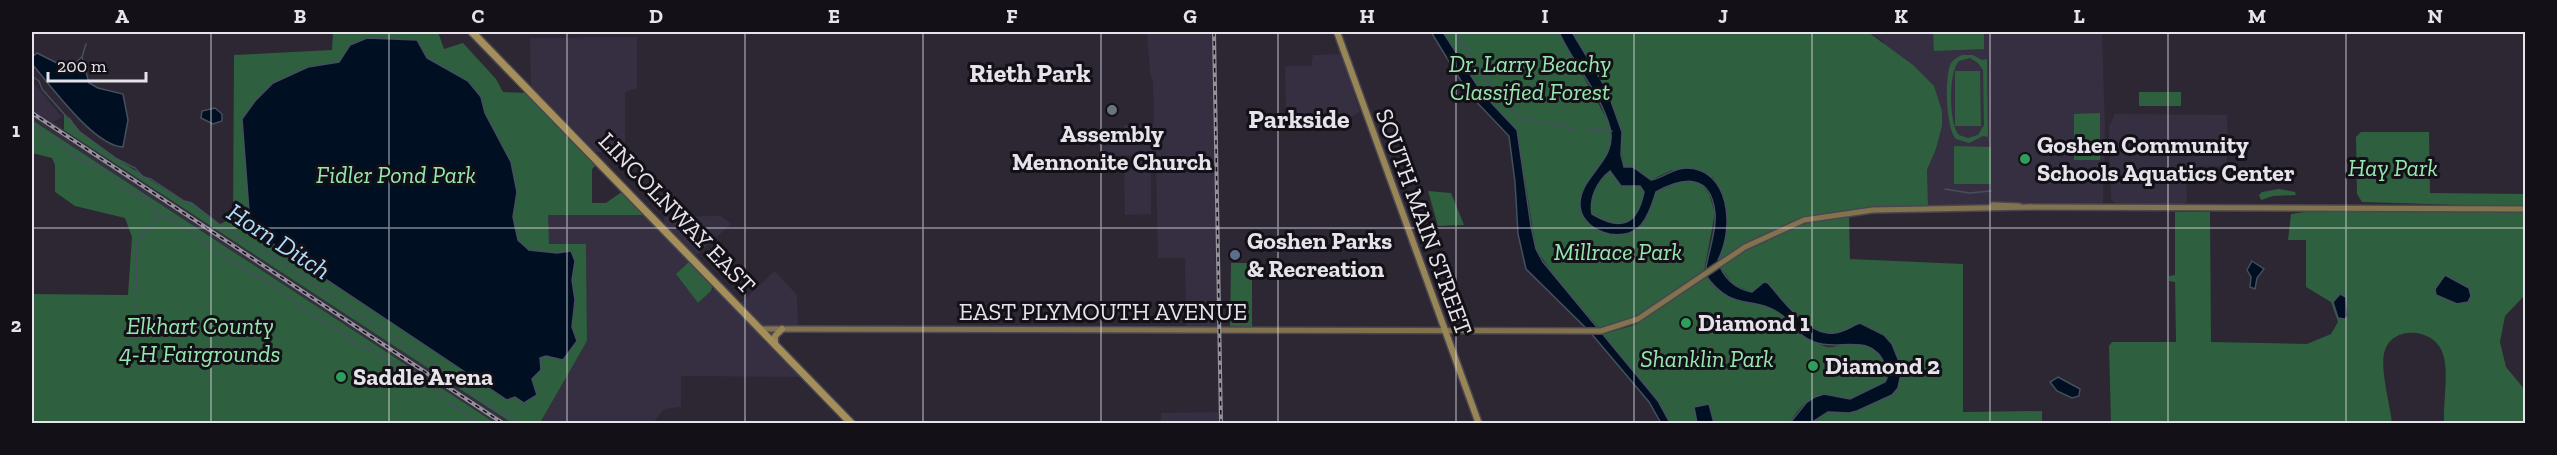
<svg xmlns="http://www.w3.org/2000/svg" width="2557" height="455" font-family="'Zilla Slab',serif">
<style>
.built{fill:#362f41}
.green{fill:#2e5f3e;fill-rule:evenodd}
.water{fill:#001022;stroke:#454f5e;stroke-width:1.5;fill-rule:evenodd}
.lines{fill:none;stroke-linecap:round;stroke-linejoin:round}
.stream{stroke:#454f5e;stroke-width:1.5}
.secondary-casing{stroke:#4a4550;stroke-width:8}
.primary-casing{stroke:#4a4550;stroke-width:9}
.trunk-casing{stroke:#4a4550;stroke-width:10}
.secondary{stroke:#81734e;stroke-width:5}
.primary{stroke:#998656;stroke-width:6}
.trunk{stroke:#a48f5a;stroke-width:7}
.rail-casing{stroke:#95919b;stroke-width:4}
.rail{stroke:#131117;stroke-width:1.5;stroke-dasharray:4.5;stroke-linecap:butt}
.grid{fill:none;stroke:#e6e3eb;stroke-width:1.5;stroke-opacity:0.55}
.worship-dot{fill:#6b7280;stroke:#131117;stroke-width:2}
.leisure-dot{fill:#2e9e5b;stroke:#131117;stroke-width:2}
.service-dot{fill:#5c6f8a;stroke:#131117;stroke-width:2}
.labels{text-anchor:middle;stroke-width:6;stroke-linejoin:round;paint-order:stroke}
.park-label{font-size:24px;font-style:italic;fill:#97e8af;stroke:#131117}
.poi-label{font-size:24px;font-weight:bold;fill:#e6e3eb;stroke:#131117;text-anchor:start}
.street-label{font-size:24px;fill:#e6e3eb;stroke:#131117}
.neighbourhood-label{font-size:26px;font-weight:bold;fill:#e6e3eb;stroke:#131117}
.water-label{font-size:26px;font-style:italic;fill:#afdcff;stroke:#131117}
.neatline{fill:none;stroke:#e6e3eb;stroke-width:2}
.grid-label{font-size:20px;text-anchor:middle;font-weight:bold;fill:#e6e3eb}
</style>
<rect width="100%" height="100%" fill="#2c2733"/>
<!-- built -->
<g class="built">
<path d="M1147 32H1212L1217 328H1186L1185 258H1158L1156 155 1101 156 1100 135 1124 134V125L1154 124 1153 82 1150 73Z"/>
<path d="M1868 32H2102L2105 129 2103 203 2098 205H1928L1927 170 1936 149 1942 126 1882 40Z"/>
<path d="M637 37V88L625 92V152H596L531 86 530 38Z"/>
<path d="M1342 54 1360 112 1352 116 1286 115 1285 66H1311L1313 55Z"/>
<path d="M32 81 62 117 53 122 512 423H495L32 120Z"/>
<path d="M2115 114 2227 115V166L2191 167 2186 172 2187 201 2182 205H2117L2111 199 2109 127Z"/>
<path d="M1124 161H1151V214L1125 215Z"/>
<path d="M548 214 647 215 688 252 664 223V217L721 216 731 224 676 274 698 303 718 285 738 305 775 271 797 295 798 329H761L806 377 681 376V407L664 409 653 423 540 424 587 341 586 244H548Z"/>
<path d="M1218 412V423H1161V413Z"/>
</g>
<!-- green -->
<g class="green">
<path d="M333 32H438L444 49 463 43 496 79 503 92 529 93 532 101 536 102 597 164 592 169V203H606L623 191 647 215H548L549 244H586L587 341 540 423H512L64 130V115L70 118 80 132 117 159 184 201 192 203 220 224 233 218 234 55 332 50Z"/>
<path d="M1437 32H1559L1608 121C1613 135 1611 147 1605 160L1640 186 1656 192 1686 179 1700 182 1709 194 1715 213 1704 271 1644 313 1599 328 1555 277 1536 249 1522 161 1513 162 1512 131 1482 101Z"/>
<path d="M1572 32H1868L1913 65 1934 86 1942 111V126L1936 149 1927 170 1928 205C1840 210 1794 211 1718 262 1726 233 1732 204 1713 177L1672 170 1651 180 1633 167H1624L1617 123 1607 90Z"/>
<path d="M1933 32H1984V49L1934 51Z"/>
<path d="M1962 55H1973L1982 60 1987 59 1988 137 1983 136 1969 143 1956 139C1946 129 1944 76 1951 63 1954 59 1958 57 1962 55ZM1970 58 1978 63 1983 70 1984 125 1978 135 1968 138 1959 135C1949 125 1948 72 1959 61Z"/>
<path d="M1955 71H1980L1981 126H1955Z"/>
<rect x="2139" y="92" width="42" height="14"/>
<path d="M2100 113V160H2074V114Z"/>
<path d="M32 120 64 141 495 423H32V294L128 295 132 237 125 218 75 206 55 192V165L52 158 32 153Z"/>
<path d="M2361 132H2429L2430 193 2525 194V207L2362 202 2357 194 2356 137Z"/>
<path d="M1954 146 1991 147V184H1954Z"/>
<path d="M2279 189 2295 192 2296 195 2273 196 2261 200 2259 195 2262 192Z"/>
<path d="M1428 191 1451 193 1464 225 1438 226Z"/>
<path d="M2319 210 2525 212V295L2505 316 2500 342 2506 367 2525 390V423H2444C2443 403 2449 372 2443 354 2436 329 2394 324 2385 350 2379 366 2390 404 2392 423H2111L2109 346 2112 342H2176L2175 282 2169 281V276L2175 275V212H2210L2211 342 2307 344 2331 334 2338 322 2331 302 2306 287V240H2288L2291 214Z"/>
<path d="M1849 214 1850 259 1963 264V412L2042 411V423H1811C1832 405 1835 418 1855 411 1871 406 1884 396 1898 388L1902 369 1869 327 1860 323C1851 326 1845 332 1834 333 1809 336 1783 301 1768 283L1752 292 1734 285 1720 267C1762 238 1798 222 1849 214Z"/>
<path d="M690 261 713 285 711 291 698 303 676 274Z"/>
<path d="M1231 263H1252V328L1230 326Z"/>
<path d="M1706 277C1730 311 1756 296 1782 315 1786 318 1788 323 1791 326 1797 332 1818 345 1827 347 1835 348 1846 343 1854 343 1873 342 1889 360 1888 379 1880 389 1858 399 1845 399 1840 399 1836 395 1831 395 1812 393 1798 408 1790 423H1670L1658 401 1603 334 1635 325Z"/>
</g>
<!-- water -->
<g class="water">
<path d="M1431 32H1443L1482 93 1517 130 1531 226 1536 249 1543 262 1658 401 1670 423H1661L1649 402 1590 332 1526 269 1518 234 1515 182 1509 136 1469 94Z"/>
<path d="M1559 32H1572L1607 90 1622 132 1621 155 1624 167H1633L1651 180C1664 178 1672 168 1686 168 1730 168 1735 228 1718 260 1722 277 1735 289 1752 292L1764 282 1768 283C1783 301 1809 336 1834 333 1845 332 1851 326 1860 323L1884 335 1892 344 1902 369 1898 388 1892 395 1857 411 1849 413 1828 412 1811 423H1790L1806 403 1815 397 1824 394 1850 399 1885 382C1889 376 1887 372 1885 365 1872 331 1839 352 1814 342 1798 336 1795 326 1783 316 1757 294 1731 314 1705 274 1707 255 1717 232 1715 213 1711 173 1683 177 1656 192 1653 202 1649 216 1641 225 1623 246 1578 231 1580 202 1582 174 1618 160 1610 128 1601 93 1573 64 1559 32ZM1610 171 1621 186H1640L1644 192C1637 226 1621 231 1592 214 1589 199 1597 181 1610 171Z"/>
<path d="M367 38 417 40 427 58 468 81 481 97 485 113 511 162 517 192 513 217 518 240 529 250 557 253 571 251 575 261 572 280 575 300 572 327 577 341 563 360 546 356 540 358 541 370 532 379 537 395 524 403 515 397 507 400 258 234 250 224 242 119 255 101 273 83 308 67 339 62 350 45Z"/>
<path d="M37 53 69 69 82 57 89 83 98 88 123 94 128 120 123 147C94 146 51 86 32 64V57Z"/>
<path d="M215 108 222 114V121L213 124 201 118 202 111Z"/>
<path d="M2252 261 2264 269 2257 278 2255 289 2250 287 2251 277 2247 270Z"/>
<path d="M2445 275 2469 288 2471 296 2468 302 2457 304 2436 295 2435 289Z"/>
<path d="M2340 294 2346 297 2348 316 2345 319 2338 318 2333 302Z"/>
<path d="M2058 377 2080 389 2079 396 2072 398 2057 391 2050 382Z"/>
<path d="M1709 404 1714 423H1697L1694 407Z"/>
</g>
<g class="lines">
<!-- stream -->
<g class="stream">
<path d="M1455 32 1484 78 1520 118 1575 129"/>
<path d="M82 57 86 44"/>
<path d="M32 76 39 81 42 89 80 132 117 159 135 168 143 177 151 179 184 201 192 203 234 236 262 249 460 382 498 411 505 412 518 424"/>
<path d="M32 125 36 126 43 139 55 140 67 148 73 156 103 170 123 188 144 198 160 215 173 220 227 259 280 290 309 313 346 334 352 342 377 353 395 365 408 379 434 389 449 403 482 424"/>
<path d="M1587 130 1612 131"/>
<path d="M1945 189 1969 193 1991 191"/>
<path d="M136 294 137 240 159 216"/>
<path d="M136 340V302"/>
</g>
<!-- secondary casing -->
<g class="secondary-casing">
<g id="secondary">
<path d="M1993 205 2019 206"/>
<path d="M2029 207 2526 209"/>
<path d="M761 329 1601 331 1638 319 1745 247 1804 220 1873 210 2031 207"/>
</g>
</g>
<!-- primary casing -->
<g class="primary-casing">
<g id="primary">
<path d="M1337 32 1479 424"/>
<path d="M775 344V336L782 329"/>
</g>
</g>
<!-- trunk casing -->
<g class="trunk-casing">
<path id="trunk" d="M472 32 852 424"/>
</g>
<!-- secondary -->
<use href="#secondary" class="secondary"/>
<!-- primary -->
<use href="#primary" class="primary"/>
<!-- trunk -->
<use href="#trunk" class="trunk"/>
<!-- rail casing -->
<g class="rail-casing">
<g id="rail">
<path d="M1214 32 1221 424"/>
<path d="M32 113 504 424"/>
</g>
</g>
<!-- rail -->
<use href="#rail" class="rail"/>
</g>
<!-- grid -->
<path class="grid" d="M211 32V424M389 32V424M567 32V424M745 32V424M923 32V424M1101 32V424M1278 32V424M1456 32V424M1634 32V424M1812 32V424M1990 32V424M2168 32V424M2346 32V424M32 228H2526"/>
<!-- markers -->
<circle class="worship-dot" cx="1112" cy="110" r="6"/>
<g class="leisure-dot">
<circle cx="2025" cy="159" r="6"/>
<circle cx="1686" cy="323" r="6"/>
<circle cx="1813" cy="366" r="6"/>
<circle cx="341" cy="377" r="6"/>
</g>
<circle class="service-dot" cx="1235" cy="255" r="6"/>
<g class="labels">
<!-- park labels -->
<g class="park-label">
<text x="1530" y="72">Dr. Larry Beachy<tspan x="1530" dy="28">Classified Forest</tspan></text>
<text x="2393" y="176">Hay Park</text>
<text x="396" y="183">Fidler Pond Park</text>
<text x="1618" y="260">Millrace Park</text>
<text x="200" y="334">Elkhart County<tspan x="200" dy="28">4-H Fairgrounds</tspan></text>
<text x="1707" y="367">Shanklin Park</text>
</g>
<!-- poi labels -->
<g class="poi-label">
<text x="1112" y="142" text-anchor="middle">Assembly<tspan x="1112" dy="28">Mennonite Church</tspan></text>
<text x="2037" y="153">Goshen Community<tspan x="2037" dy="28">Schools Aquatics Center</tspan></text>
<text x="1247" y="249">Goshen Parks<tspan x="1247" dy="28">&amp; Recreation</tspan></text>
<text x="1698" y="331">Diamond 1</text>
<text x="1825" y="374">Diamond 2</text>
<text x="353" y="385">Saddle Arena</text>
</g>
<!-- street labels -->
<g class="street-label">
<text transform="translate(677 213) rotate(46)" y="8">LINCOLNWAY EAST</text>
<text transform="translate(1424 222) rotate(70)" y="8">SOUTH MAIN STREET</text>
<text x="1103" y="320">EAST PLYMOUTH AVENUE</text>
</g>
<!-- neighbourhood labels -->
<g class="neighbourhood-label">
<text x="1030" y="82">Rieth Park</text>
<text x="1299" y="128">Parkside</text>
</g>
<!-- water labels -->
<g class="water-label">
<text transform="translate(279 241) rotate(33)" y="9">Horn Ditch</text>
</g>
</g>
<!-- border -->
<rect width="2557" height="455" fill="none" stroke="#131117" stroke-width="66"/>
<!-- scale -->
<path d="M48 72v9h98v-9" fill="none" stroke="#e6e3eb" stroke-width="3"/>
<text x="57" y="72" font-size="18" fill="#e6e3eb" stroke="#131117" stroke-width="4.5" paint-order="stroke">200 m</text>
<rect x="33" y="33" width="2491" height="389" class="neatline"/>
<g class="grid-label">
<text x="122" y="23">A</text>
<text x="300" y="23">B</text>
<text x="478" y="23">C</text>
<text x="656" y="23">D</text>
<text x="834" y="23">E</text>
<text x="1012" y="23">F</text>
<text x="1190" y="23">G</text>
<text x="1367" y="23">H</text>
<text x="1545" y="23">I</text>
<text x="1723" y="23">J</text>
<text x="1901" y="23">K</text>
<text x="2079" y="23">L</text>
<text x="2257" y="23">M</text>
<text x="2435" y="23">N</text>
<text x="16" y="137">1</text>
<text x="16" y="332">2</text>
</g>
</svg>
